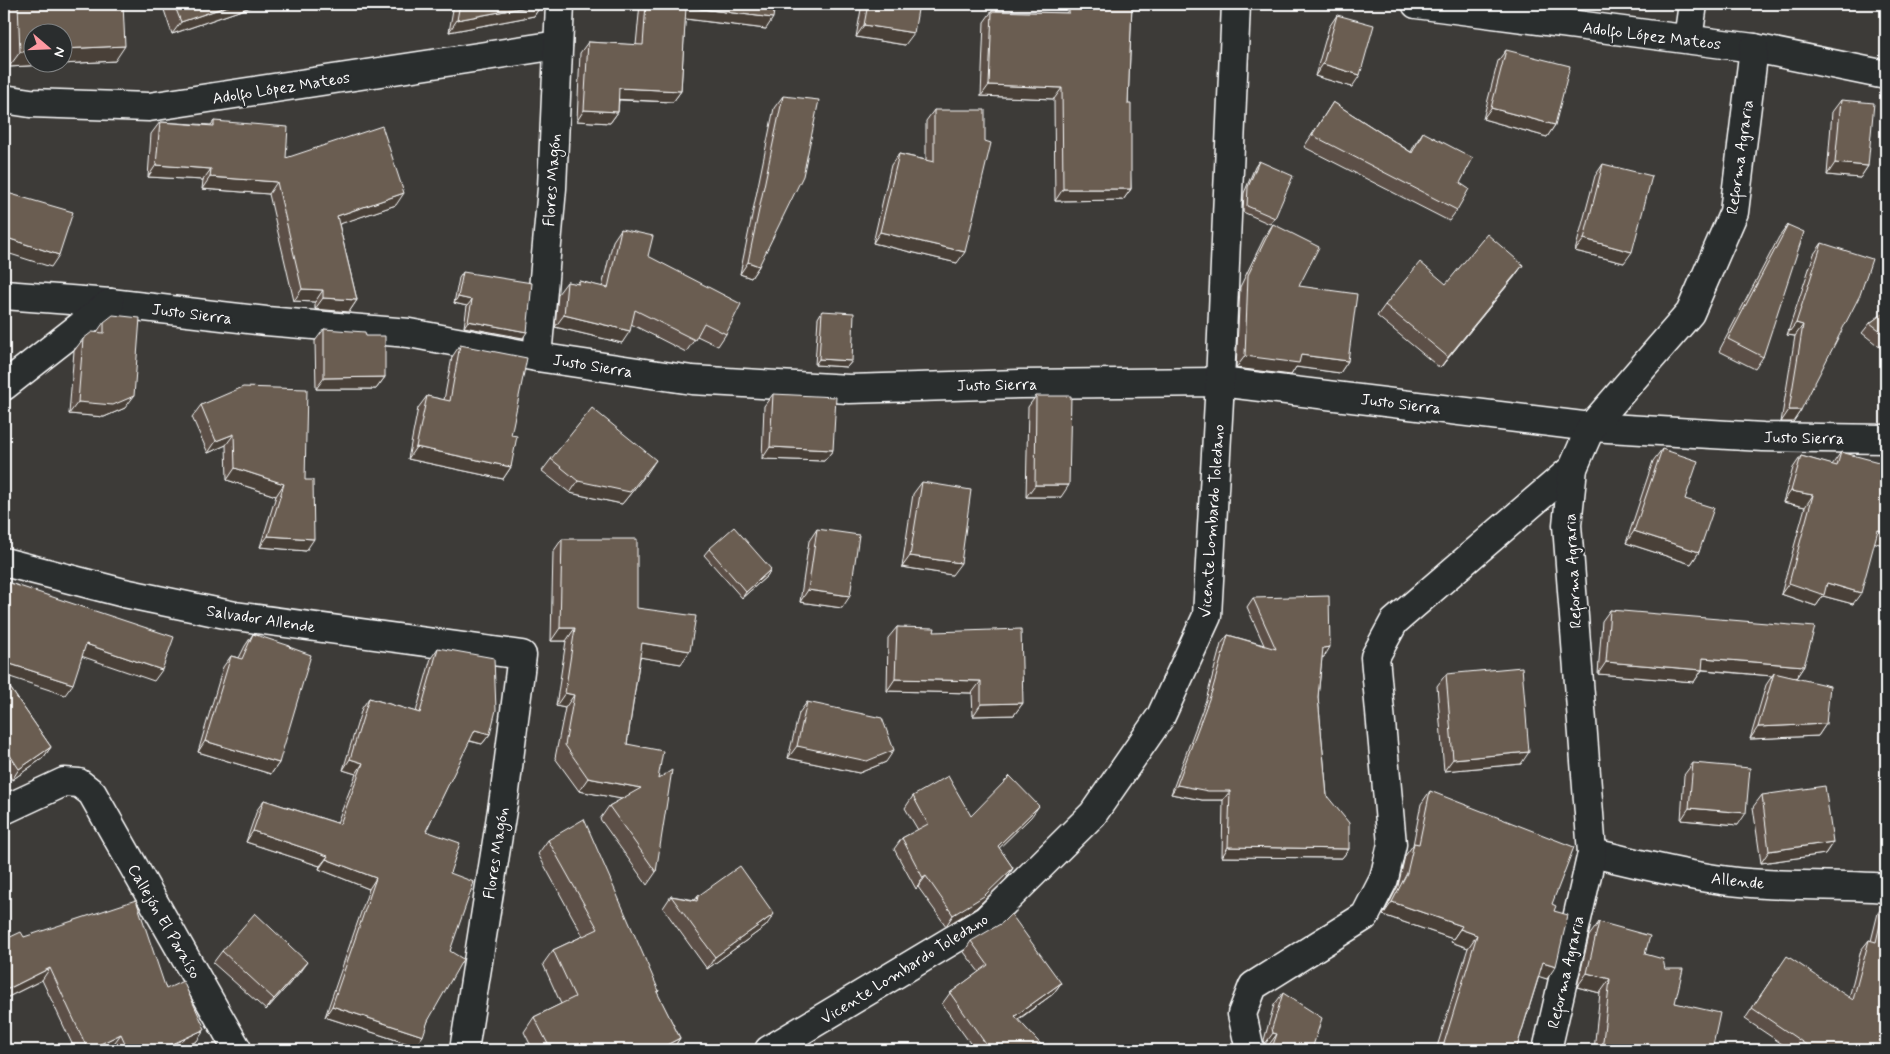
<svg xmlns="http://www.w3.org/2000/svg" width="1890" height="1054" font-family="Mynerve,sans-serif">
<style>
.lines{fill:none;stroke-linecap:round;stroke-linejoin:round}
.minor-casing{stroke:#fff;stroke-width:31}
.minor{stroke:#2a2d2e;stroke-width:28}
.wall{fill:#5b5046;stroke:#fff}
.shaded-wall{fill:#4a4139;stroke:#fff}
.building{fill:#6a5d51;stroke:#fff}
.labels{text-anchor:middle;stroke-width:4.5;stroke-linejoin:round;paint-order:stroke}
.street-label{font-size:16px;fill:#fff;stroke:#2a2d2e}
</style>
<rect width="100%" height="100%" fill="#3d3b38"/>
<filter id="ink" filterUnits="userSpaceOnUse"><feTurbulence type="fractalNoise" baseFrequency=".02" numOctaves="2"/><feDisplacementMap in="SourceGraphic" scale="10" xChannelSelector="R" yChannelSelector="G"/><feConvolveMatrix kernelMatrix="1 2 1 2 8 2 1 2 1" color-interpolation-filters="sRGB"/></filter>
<g filter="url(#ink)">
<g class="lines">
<!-- minor casing -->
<g class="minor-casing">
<g id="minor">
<path d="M1416 4 1754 48 1886 75"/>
<path d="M1688 39 1693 4"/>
<path d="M4 99 30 103 149 107 558 45"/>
<path d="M4 295 110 303 266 321 409 333 537 357 692 380 849 389 1020 384 1220 382 1591 427 1763 437 1886 439"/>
<path d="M537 357 552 188 560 4"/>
<path d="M4 386 110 303"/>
<path d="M4 562 124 593 235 616 522 655 505 791 464 1050"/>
<path d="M4 810 64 782 79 783 92 793 237 1049"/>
<path d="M1592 853C1633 862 1674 873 1715 879 1771 888 1830 883 1886 888"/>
<path d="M769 1050 986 920 1093 814 1161 716 1207 616 1220 382 1236 4"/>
<path d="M1250 1050 1242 1014 1253 986 1365 916 1384 879 1392 844 1375 657 1394 622 1573 468"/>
<path d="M1547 1050 1592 853 1567 525 1573 468 1591 427 1690 313 1734 212 1754 48"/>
</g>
</g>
<!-- minor -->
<use href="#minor" class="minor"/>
</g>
<!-- wall -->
<g class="wall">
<path d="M4 4H123L115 61 9 67 7 9Z"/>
<path d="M162 4H259L172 34Z"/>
<path d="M454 4H542L534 16 449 32Z"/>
<path d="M640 4H775L766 29 685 19 681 91 673 102 619 100 618 112 610 123 577 121 580 53 588 42 636 45Z"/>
<path d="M862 4H919L905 45 856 37Z"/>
<path d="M1087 4H1132L1128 104 1131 189 1123 200 1055 201 1054 99 981 96 984 22 992 11 1066 13 1069 9H1087Z"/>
<path d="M1337 15 1352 87 1315 76 1329 27Z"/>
<path d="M1506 50 1555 125 1547 137 1483 119 1498 61Z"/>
<path d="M783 96 759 266 751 278 740 274 774 108Z"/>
<path d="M1841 100 1868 166 1860 178 1827 175 1832 112Z"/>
<path d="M1333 102 1411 152 1415 144 1423 132 1460 183 1457 210 1449 221 1304 147Z"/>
<path d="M934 110 985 141 957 263 873 243 891 165 899 154 926 160V121Z"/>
<path d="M214 121 286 158 396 205 339 224 357 300 349 312 315 309V302L294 301 269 194 202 189 203 180 148 177 151 134 160 122 211 125Z"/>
<path d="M1259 161 1275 218 1270 224 1243 212 1244 193 1255 167Z"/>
<path d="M1603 164 1624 263 1575 251 1595 176Z"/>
<path d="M1273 224 1299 286 1348 361 1340 373 1296 367 1291 375 1236 368 1240 287 1265 236Z"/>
<path d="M1788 225 1763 357 1755 369 1719 351 1779 237Z"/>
<path d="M621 229 726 334 718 346 697 336 686 352 631 324 622 343 555 327 558 294 567 282 577 284 579 281 602 287 613 241Z"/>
<path d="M1822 243 1801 410 1793 422H1781L1795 336 1787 335 1814 254Z"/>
<path d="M463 272 523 338 464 327 467 306 454 303 459 278Z"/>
<path d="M1515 276 1440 368 1377 316 1385 305Z"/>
<path d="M822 311 852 361 847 367 815 365 818 318Z"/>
<path d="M1886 311V352L1862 333 1870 323Z"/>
<path d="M104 322 125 408 104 417 69 414 74 351 83 339 97 332Z"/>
<path d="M324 329 366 336 385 377 376 389H316L315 341Z"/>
<path d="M460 345 511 435V467L503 479 408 459 418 408 427 396 444 400 452 357Z"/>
<path d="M773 394 833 450 824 461 762 459 764 406Z"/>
<path d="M1036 396 1061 497H1026L1028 407Z"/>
<path d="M201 405 305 480 306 551 260 547 276 496 227 480 226 445 208 453 192 417Z"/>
<path d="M1662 449 1685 499 1699 552 1691 564 1626 543 1653 461Z"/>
<path d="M1841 452 1881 493 1886 495V546L1874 542 1853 604 1823 596 1816 606 1781 594 1805 507 1783 502 1793 468 1801 456 1832 465Z"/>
<path d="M551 459 648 472 622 504 570 493 542 471Z"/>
<path d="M922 482 952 575 902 567 913 494Z"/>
<path d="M817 529 842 608 800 602 809 541Z"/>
<path d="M562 539 637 608 681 664 640 657 627 744 658 779 656 872 647 885 600 819 609 806 622 799 579 791 555 758 565 708 556 706 566 641H551L553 552Z"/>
<path d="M709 549 771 569 767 576 742 598 704 555Z"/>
<path d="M1253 598 1324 657H1322L1318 697 1327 796 1349 849 1342 858 1222 857 1223 800H1202L1171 794 1206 700 1221 644 1228 635 1264 645 1247 607Z"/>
<path d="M1610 610 1804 666 1796 678 1792 677 1826 724 1818 736 1750 739 1766 685 1772 676 1702 670 1694 682 1598 674 1602 621Z"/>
<path d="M897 627 934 632 1023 703 1014 715 973 716 972 693 887 691 888 638Z"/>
<path d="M253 634 279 763 271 774 198 752 223 667 231 656 239 658 245 646Z"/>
<path d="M438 648 490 734 482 744 469 741 426 831 450 873V951L428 1021 415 1046 325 1017 369 889 319 869 320 866 246 842 257 810 264 800 337 823 356 774 343 770 362 708 369 698 416 712 431 658Z"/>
<path d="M1446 674 1521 764 1444 771 1437 686Z"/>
<path d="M4 679 51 747 43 758 12 780 4 768Z"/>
<path d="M807 702 886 762 859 773 788 758 799 713Z"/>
<path d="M1693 763 1738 825 1681 820 1684 775Z"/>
<path d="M1430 791 1552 904 1554 911 1547 979 1539 976 1516 1050H1436L1468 948 1451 942 1453 939 1383 915 1398 886 1405 856 1413 845 1421 804Z"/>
<path d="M1762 795 1833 842 1825 854 1761 863 1753 807Z"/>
<path d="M913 796 971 816 1031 817 999 848 1013 868 1006 879 976 908 946 926 918 887 916 889 894 849 902 838 918 830 905 808Z"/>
<path d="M548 840 659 991 657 993 680 1038 672 1050H533L524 1032 534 1017 561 1004 543 964 553 950 583 936 538 854Z"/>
<path d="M671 896 695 900 698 896 766 926 707 969 663 908Z"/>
<path d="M1885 903 1886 1050H1791L1745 1019 1780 966 1849 998 1861 950 1869 940 1871 941 1878 913Z"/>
<path d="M1599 922 1645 954 1665 969 1675 1003 1712 1050H1594L1600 993 1577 987 1589 936Z"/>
<path d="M24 937 166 989 197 1041 176 1050H114L112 1046 103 1050H75L42 980 4 999V940Z"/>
<path d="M971 941 1061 983 1053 994 1018 1020 1046 1050H975L942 1004 950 993 979 972 964 952Z"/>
<path d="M222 951 299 973 266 1010 213 963Z"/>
<path d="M1283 993 1313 1046 1325 1050H1267L1268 1046 1265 1044 1264 1040 1274 1005Z"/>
</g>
<!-- shaded-wall -->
<g class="shaded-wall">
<path d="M4 4H10L7 9H4Z"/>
<path d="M234 4H259L172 34 181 22Z"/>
<path d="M542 4 534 16 449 32 457 20Z"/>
<path d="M686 7 773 18 766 29 678 18Z"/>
<path d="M864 25 914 33 905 45 856 37Z"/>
<path d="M125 46 115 61 9 67 20 52 32 51V62H62V49Z"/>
<path d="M1323 64 1360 75 1352 87 1315 76Z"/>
<path d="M989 85 1062 88 1054 99 981 96Z"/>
<path d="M619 88 681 91 673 102 612 99Z"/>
<path d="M1491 108 1555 125 1547 137 1483 119Z"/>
<path d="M584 110 618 112 610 123 577 121Z"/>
<path d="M1835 163 1868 166 1860 178 1827 175Z"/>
<path d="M156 165 211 169 203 180 148 177Z"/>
<path d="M210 177 277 182 269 194 202 189Z"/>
<path d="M1063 189H1131L1123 200 1055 201Z"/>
<path d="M404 193 396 205 328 228 337 216Z"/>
<path d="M880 232 965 252 957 263 873 243Z"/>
<path d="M4 237 59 255 51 267 4 252Z"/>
<path d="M1584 239 1632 252 1624 263 1575 251Z"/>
<path d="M748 262 759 266 751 278 740 274Z"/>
<path d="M1523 265 1515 276 1440 368 1448 357Z"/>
<path d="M302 289 323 290 315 302 294 301Z"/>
<path d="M458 297 472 300 467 306 454 303Z"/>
<path d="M323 298 357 300 349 312 315 309Z"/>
<path d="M564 315 630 331 622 343 555 327Z"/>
<path d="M468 321 527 332 523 338 464 327Z"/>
<path d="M1796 323 1803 325 1795 336 1787 335Z"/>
<path d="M1301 355 1348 361 1340 373 1296 367 1291 375 1236 368 1245 356Z"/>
<path d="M819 359 852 361 847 367 815 365Z"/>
<path d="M385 377 376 389H316L324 378Z"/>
<path d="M134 396 125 408 104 417 69 414 78 402Z"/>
<path d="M1789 410H1801L1793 422H1781Z"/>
<path d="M234 434 226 445 208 453 216 441Z"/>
<path d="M416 447 511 467 503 479 408 459Z"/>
<path d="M770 447 833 450 824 461 762 459Z"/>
<path d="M656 460 648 472 622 504 570 493 578 481Z"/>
<path d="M235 468 284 484 276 496 227 480Z"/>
<path d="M1035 485H1069L1061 497H1026Z"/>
<path d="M1791 491 1813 495 1805 507 1783 502Z"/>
<path d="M1878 530 1886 532V546L1870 541Z"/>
<path d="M1634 531 1699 552 1691 564 1626 543Z"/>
<path d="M268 536 314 539 306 551 260 547Z"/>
<path d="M910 556 961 563 952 575 902 567Z"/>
<path d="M771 569 767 576 742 598 746 592Z"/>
<path d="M1789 583H1827L1861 593 1853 604 1823 596 1816 606 1781 594Z"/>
<path d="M808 590 850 596 842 608 800 602Z"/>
<path d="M560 628H575L566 641H551Z"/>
<path d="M642 643 690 651 681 664 633 656Z"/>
<path d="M86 644 162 670 154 681 78 655Z"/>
<path d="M1330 647 1324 657H1317L1323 648Z"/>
<path d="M1703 658 1804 666 1796 678 1773 676 1774 673 1772 676 1695 669Z"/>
<path d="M4 662 73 684 65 695 4 675Z"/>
<path d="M1606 662 1702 670 1694 682 1598 674Z"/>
<path d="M895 679 981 681 972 693 887 691Z"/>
<path d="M565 693 574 695 565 708 556 706Z"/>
<path d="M1023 703 1014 715 973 716 981 704Z"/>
<path d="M1826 724 1818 736 1750 739 1758 727Z"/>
<path d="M475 730 490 734 482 744 467 740Z"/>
<path d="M205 741 279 763 271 774 198 752Z"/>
<path d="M797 746 894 750 886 762 859 773 788 758Z"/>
<path d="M51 747 43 758 12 780 19 769Z"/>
<path d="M1529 752 1521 764 1444 771 1453 759Z"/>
<path d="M350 759 363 763 356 774 343 770Z"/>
<path d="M588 778 641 788 632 801 579 791Z"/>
<path d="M1177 785 1230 791 1223 800H1202L1171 794Z"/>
<path d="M1039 806 1031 817 990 857 998 846Z"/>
<path d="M1689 808 1746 813 1738 825 1681 820Z"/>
<path d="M253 831 328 856 320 866 246 842Z"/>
<path d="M1833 842 1825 854 1761 863 1769 851Z"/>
<path d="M1228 847 1349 849 1342 858 1222 857Z"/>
<path d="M326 859 376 878 369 889 319 869Z"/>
<path d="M1013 868 1006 879 976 908 946 926 953 915Z"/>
<path d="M926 876 918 887 916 889 923 878Z"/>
<path d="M1392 902 1462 926 1453 939 1383 915Z"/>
<path d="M774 914 766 926 707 969 715 957Z"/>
<path d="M1460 929 1477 935 1468 948 1451 942Z"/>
<path d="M307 962 299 973 266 1010 274 999Z"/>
<path d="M1543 962 1556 966 1547 979 1534 975Z"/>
<path d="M50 968 42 980 4 999V991Z"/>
<path d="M1587 973 1610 979 1600 993 1577 987Z"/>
<path d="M1061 983 1053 994 1007 1027 1015 1016Z"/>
<path d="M332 1006 423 1036 415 1046 325 1017Z"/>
<path d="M205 1029 197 1041 176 1050H160Z"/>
<path d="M1273 1033 1277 1034 1268 1046 1265 1044Z"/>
<path d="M121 1034 112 1046 103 1050H88Z"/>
<path d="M680 1038 672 1050H657Z"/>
</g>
<!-- building -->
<g class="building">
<path d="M18 4H123L125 46 62 49V32H32V51L20 52Z"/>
<path d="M174 4H234L181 22Z"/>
<path d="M460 4H542L457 20Z"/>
<path d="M646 4H775L773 18 686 7 681 91 619 88 618 112 584 110 588 42 643 45Z"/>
<path d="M868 4H919L914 33 864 25Z"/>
<path d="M1094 4H1132L1128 104H1131V189H1063L1062 88 989 85 992 11 1069 13V9L1094 10Z"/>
<path d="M1337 15 1374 25 1360 75 1323 64Z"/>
<path d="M1506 50 1570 66 1555 125 1491 108Z"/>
<path d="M783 96 819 100 803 176 759 266 748 262Z"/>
<path d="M1841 100 1874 103 1868 166 1835 163Z"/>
<path d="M1333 102 1412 153 1423 132 1473 158 1460 183 1469 189 1457 210 1312 135Z"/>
<path d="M934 110H985V141L991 143 965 252 880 232 899 154 934 162Z"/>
<path d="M214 121 288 127 286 158 382 126 404 193 337 216 357 300 323 298V290L302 289 277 182 210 177 211 169 156 165 160 122 214 126Z"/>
<path d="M1259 161 1293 176 1275 218 1247 206 1248 187Z"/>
<path d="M1603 164 1652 176 1632 252 1584 239Z"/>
<path d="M4 192 73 212 59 255 4 237Z"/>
<path d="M1273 224 1319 247 1299 286 1357 294 1348 361 1301 355 1299 363 1245 356 1248 275Z"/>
<path d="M1788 225 1804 232 1763 357 1728 339Z"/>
<path d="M621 229 653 236 648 256 741 304 726 334 704 323 695 340 635 310 630 331 564 315 567 282 579 284V281L608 288Z"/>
<path d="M1487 234 1523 265 1448 357 1385 305 1420 262 1446 284Z"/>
<path d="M1822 243 1872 259 1860 295 1801 410H1789L1803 325 1796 323Z"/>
<path d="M463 272 532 283 527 332 468 321 472 300 458 297Z"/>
<path d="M822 311 854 313 852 361 819 359Z"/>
<path d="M1886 311V335L1870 323Z"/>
<path d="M113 315 140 318 134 396 113 405 78 402 83 339 92 332 104 333V322Z"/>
<path d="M324 329 365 332 366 336H385V377L324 378Z"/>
<path d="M460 345 527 358 511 435 517 436 511 467 416 447 427 396 450 401Z"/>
<path d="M243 387 307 389 305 480H313L314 539 268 536 284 484 235 468 234 434 216 441 201 405Z"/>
<path d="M773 394 836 397 833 450 770 447Z"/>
<path d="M1036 396H1071L1069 485H1035Z"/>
<path d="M592 408 656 460 630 492 578 481 551 459Z"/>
<path d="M1662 449 1698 461 1685 499 1714 508 1699 552 1634 531Z"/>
<path d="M1841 452 1886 464V472L1881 493 1886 495V532L1878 530 1861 593 1827 583 1824 595 1789 583 1813 495 1791 491 1801 456 1837 466Z"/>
<path d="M922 482 971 490 961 563 910 556Z"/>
<path d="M734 527 771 569 746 592 709 549Z"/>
<path d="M817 529 859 535 850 596 808 590Z"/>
<path d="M562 539H637V608L696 616 690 651 642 643 627 744 663 751 658 779 672 770 656 872 609 806 641 788 588 778 565 745 574 695 565 693 575 628H560Z"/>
<path d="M4 581 174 637 162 670 86 644 73 684 4 662Z"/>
<path d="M1329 596 1330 647 1323 648 1318 697 1327 796 1349 823V849L1228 847 1230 791H1208L1177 785 1212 691 1228 635 1276 649 1253 598Z"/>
<path d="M1610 610 1815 627 1804 666 1703 658 1702 670 1606 662Z"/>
<path d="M897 627 935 628 934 632 1021 629 1023 703 981 704V681L895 679Z"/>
<path d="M253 634 290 646 289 647 311 655 279 763 205 741 231 656 242 659Z"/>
<path d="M438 648 494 658 496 710 490 734 475 730 426 831 460 843 450 873 474 882 450 951 463 959 428 1021 423 1036 332 1006 376 878 326 859 328 856 253 831 264 800 340 824 363 763 350 759 369 698 420 713Z"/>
<path d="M1522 667 1529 752 1453 759 1446 674Z"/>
<path d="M1774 673 1830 686 1826 724 1758 727Z"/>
<path d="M4 679 51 747 19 769 4 746Z"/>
<path d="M807 702 882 718 894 750 867 761 797 746Z"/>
<path d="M1693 763 1750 768 1746 813 1689 808Z"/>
<path d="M948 776 971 816 1010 776 1039 806 998 846 1013 868 984 896 953 915 926 876 923 878 902 838 928 824 913 796Z"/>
<path d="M1825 786 1833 842 1769 851 1762 795Z"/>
<path d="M1430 791 1574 847 1552 904 1556 906 1554 911 1568 915 1556 966 1543 962 1516 1050H1442L1477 935 1460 929 1462 926 1392 902 1407 873 1414 843 1419 844Z"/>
<path d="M584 819 659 991 657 992 680 1038 657 1050H551L534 1017 575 997 553 950 598 929 548 840Z"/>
<path d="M740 866 774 914 715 957 671 896 697 901 698 896Z"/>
<path d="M136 900 166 989 183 981 205 1029 160 1050H128L121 1034 88 1050 50 968 4 991V940L21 932 24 937Z"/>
<path d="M1885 903H1886V1050H1814L1752 1008 1787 956 1853 1000 1869 940 1876 942Z"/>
<path d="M255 913 307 962 274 999 222 951Z"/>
<path d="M1011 914 1061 983 1015 1016 1046 1050H990L950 993 988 965 971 941 1002 923Z"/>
<path d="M1599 922 1650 936 1645 954 1663 959 1665 969H1683L1675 1003 1720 1013 1712 1050H1602L1610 979 1587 973Z"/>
<path d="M1283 993 1322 1018 1313 1046 1325 1050H1271L1277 1034 1273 1033 1272 1028Z"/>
</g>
</g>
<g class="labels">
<!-- street labels -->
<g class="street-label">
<text transform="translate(1652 35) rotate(7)" y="6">Adolfo López Mateos</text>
<text transform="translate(281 87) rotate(-9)" y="6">Adolfo López Mateos</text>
<text transform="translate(1739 157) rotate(-82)" y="6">Reforma Agraria</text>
<text transform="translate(551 180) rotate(-86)" y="6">Flores Magón</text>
<text transform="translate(192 313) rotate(7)" y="6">Justo Sierra</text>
<text transform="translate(593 365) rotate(9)" y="6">Justo Sierra</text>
<text transform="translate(997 384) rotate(-1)" y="6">Justo Sierra</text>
<text transform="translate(1401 403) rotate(7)" y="6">Justo Sierra</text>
<text transform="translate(1804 437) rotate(1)" y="6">Justo Sierra</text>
<text transform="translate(1211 521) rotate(-86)" y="6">Vicente Lombardo Toledano</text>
<text transform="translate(1572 571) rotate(-93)" y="6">Reforma Agraria</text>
<text transform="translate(261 618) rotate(9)" y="6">Salvador Allende</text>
<text transform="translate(495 853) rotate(-81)" y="6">Flores Magón</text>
<text transform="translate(1738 880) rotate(6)" y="6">Allende</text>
<text transform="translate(165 921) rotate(60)" y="6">Callejón El Paraíso</text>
<text transform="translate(904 968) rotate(-32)" y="6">Vicente Lombardo Toledano</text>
<text transform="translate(1565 972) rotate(-77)" y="6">Reforma Agraria</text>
</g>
</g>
<!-- margin -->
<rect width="1890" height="1054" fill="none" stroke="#2a2d2e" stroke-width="20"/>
<rect x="10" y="10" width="1870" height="1034" fill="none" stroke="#fff" stroke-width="2" filter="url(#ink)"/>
<!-- north arrow -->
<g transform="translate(48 48) rotate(109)"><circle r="24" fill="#2a2d2e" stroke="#7f8182"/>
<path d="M0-4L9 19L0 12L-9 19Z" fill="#ff9aa2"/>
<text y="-8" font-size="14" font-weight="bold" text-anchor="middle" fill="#ffffff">N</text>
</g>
</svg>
